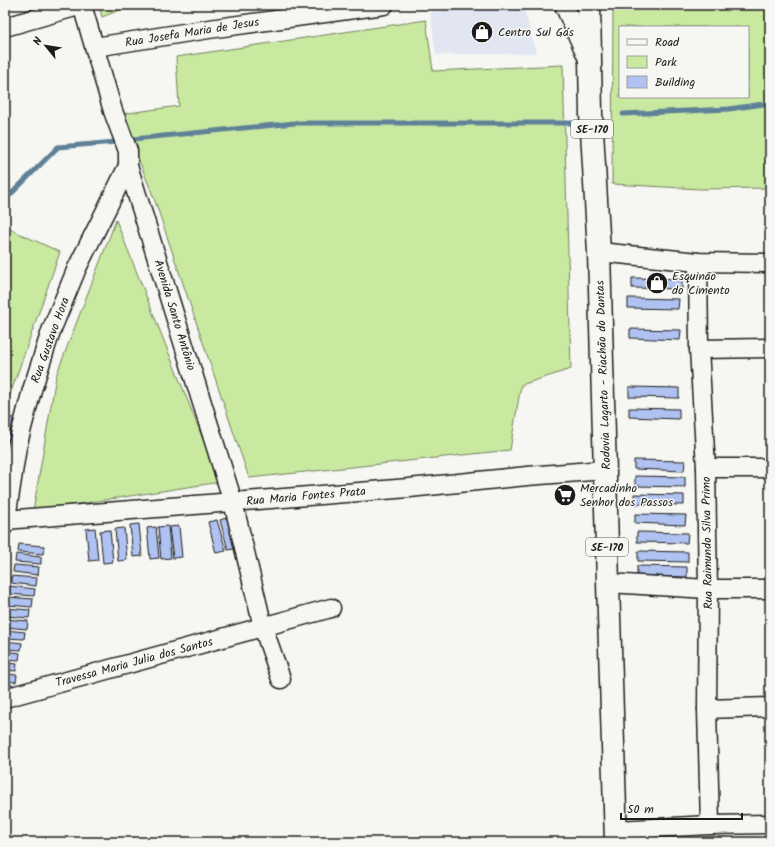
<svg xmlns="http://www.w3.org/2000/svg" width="775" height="847" font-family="Kalam,sans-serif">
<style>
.built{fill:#e1e6f2}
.green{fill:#c9e8a0;stroke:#72825e;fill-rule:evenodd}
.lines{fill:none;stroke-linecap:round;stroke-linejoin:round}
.stream{stroke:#5f8198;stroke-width:5}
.building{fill:#afc2f1;stroke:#1c1c1c}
.minor-casing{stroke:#1c1c1c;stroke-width:21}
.major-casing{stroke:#1c1c1c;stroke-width:25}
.minor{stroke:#f6f6f2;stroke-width:18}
.major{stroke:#f6f6f2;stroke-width:22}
.labels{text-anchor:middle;stroke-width:3;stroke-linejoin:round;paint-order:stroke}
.shield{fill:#f6f6f2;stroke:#5d5d5c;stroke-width:1}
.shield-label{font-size:11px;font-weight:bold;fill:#1c1c1c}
.street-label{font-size:12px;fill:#1c1c1c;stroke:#f6f6f2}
.poi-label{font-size:12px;fill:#1c1c1c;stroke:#f6f6f2;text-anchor:start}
</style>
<rect width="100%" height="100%" fill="#f6f6f2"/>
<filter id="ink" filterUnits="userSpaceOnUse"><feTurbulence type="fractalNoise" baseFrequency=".025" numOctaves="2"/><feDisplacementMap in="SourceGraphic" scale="8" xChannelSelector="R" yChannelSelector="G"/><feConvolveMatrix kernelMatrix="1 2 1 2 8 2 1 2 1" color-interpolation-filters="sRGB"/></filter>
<g filter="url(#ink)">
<!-- built -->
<path class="built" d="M485 5H523L536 53 436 55 430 12Z"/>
<!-- green -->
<g class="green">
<path d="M99 5H133L102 17Z"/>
<path d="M613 5H770V188L700 189 612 184ZM620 27H748V97H620Z"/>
<path d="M426 20 433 71 563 65 571 369 521 385 510 450 249 478 155 201 121 114 179 106 176 57Z"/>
<path d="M116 220 220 482 33 511 56 376Z"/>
<path d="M5 227 60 252 5 409Z"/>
</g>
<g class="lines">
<!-- stream -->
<g class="stream">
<path d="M623 114 729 109 770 103"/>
<path d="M133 139 295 123H573"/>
<path d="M5 200 58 147 116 142"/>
</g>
</g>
<!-- building -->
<g class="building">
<path d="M632 278 682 279V289L632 288Z"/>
<path d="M628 298 679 299 678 309 628 308Z"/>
<path d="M630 329 681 330 680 340 630 338Z"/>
<path d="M629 387 679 388V398L629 397Z"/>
<path d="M629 408 679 409V419L629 417Z"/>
<path d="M5 417 13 418 12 427 5 426Z"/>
<path d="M5 430H11L10 440 5 439Z"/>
<path d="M5 443 11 444 10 453H5Z"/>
<path d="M634 460 685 461 684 471 634 469Z"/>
<path d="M635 476 685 477V487L635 486Z"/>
<path d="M634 494 684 495V505L634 504Z"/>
<path d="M635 514 686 515 685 525 635 523Z"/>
<path d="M229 517 238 548 228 550 220 520Z"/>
<path d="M217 520 226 551 216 553 208 522Z"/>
<path d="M139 524 142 556 133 557 130 525Z"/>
<path d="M168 526 171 558 161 559 158 527Z"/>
<path d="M179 526 182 557 173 558 169 527Z"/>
<path d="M156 527 159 558 150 559 147 528Z"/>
<path d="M95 528 98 560 89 561 86 529Z"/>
<path d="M124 528 127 560 118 561 115 529Z"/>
<path d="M110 530 113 562 103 563 100 531Z"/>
<path d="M637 532 688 533 687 543 637 542Z"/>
<path d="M19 544 44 546 43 554 18 552Z"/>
<path d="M638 551 688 552V562L638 561Z"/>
<path d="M16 554 41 557V564L15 562Z"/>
<path d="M14 565 39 567 38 575 13 572Z"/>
<path d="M637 566 687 567V577L637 576Z"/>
<path d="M11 576 37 578 36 586 11 583Z"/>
<path d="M9 586 35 589 34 596 9 594Z"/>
<path d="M8 597 33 599 32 607 7 605Z"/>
<path d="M5 608 30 610 29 618 5 616Z"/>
<path d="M5 619 28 621 27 629 5 627Z"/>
<path d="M5 630 25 632 24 639 5 638Z"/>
<path d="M5 641 22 643 21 650 5 649Z"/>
<path d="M5 651 20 653 19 660 5 659Z"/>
<path d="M5 663 17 664 16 671 5 670Z"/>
<path d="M5 674 17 675 16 682 5 681Z"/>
<path d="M5 684 14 685 10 690H5Z"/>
</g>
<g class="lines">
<!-- minor casing -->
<g class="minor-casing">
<g id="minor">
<path d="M564 5 588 59"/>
<path d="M5 27 82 5 113 111 128 151V166L233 502 263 627 281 679"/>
<path d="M95 47 209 29 384 5"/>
<path d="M599 252 698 262 770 263"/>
<path d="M698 262 699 349 706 468 708 589 707 709 710 825"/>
<path d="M699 349 770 348"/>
<path d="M706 468H770"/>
<path d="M5 520 409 488 527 476 605 470"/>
<path d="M5 525 17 447 32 390 51 331 77 268 128 166"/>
<path d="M608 583 708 589H770"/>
<path d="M5 698 331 608"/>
<path d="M707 709 770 707"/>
<path d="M616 830 710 825 770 824"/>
</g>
</g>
<!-- major casing -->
<g class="major-casing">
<path id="major" d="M589 5 591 114 599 252 608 583 616 842"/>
</g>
<!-- minor -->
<use href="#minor" class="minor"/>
<!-- major -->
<use href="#major" class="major"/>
</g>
</g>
<!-- icons -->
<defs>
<g id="shop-disc" transform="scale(1.15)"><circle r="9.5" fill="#1c1c1c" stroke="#f6f6f2"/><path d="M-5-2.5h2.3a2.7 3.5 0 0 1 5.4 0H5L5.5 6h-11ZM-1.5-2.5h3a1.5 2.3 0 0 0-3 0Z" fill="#fff"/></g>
<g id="supermarket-disc" transform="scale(1.15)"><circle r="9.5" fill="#1c1c1c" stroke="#f6f6f2"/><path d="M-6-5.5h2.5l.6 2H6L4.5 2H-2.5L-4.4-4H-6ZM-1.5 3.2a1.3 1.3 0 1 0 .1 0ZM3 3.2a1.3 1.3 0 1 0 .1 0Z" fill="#fff"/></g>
</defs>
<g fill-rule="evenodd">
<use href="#shop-disc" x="482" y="32"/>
<use href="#shop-disc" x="657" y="283"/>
<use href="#supermarket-disc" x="565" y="495"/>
</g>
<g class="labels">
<!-- shield labels -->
<g class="shield">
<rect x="571" y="120" width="42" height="18" rx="3"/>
<rect x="586" y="538" width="42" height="18" rx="3"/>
</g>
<g class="shield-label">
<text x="592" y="133">SE-170</text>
<text x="607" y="551">SE-170</text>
</g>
<!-- street labels -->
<g class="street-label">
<text transform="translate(192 32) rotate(-9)" y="4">Rua Josefa Maria de Jesus</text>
<text transform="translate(175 315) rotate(73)" y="4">Avenida Santo Antônio</text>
<text transform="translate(50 340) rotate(-70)" y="4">Rua Gustavo Hora</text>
<text transform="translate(603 375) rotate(-92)" y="4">Rodovia Lagarto - Riachão do Dantas</text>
<text transform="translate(306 496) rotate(-5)" y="4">Rua Maria Fontes Prata</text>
<text transform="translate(707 543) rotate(-91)" y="4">Rua Raimundo Silva Primo</text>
<text transform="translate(134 662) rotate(-15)" y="4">Travessa Maria Julia dos Santos</text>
</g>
<!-- poi labels -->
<g class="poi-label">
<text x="498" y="36">Centro Sul Gás</text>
<text x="672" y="280">Esquinão<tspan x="672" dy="14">do Cimento</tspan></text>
<text x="580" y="492">Mercadinho<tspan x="580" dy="14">Senhor dos Passos</tspan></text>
</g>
</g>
<!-- margin -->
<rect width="775" height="847" fill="none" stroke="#f6f6f2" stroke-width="20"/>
<rect x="10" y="10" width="755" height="827" fill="none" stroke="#1c1c1c" stroke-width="1.5" filter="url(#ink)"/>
<!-- legend -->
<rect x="619" y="26" width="130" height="72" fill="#f6f6f2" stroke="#9f9f9c"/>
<rect x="627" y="39" width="20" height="6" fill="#f6f6f2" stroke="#9f9f9c"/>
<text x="655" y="46" font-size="12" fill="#1c1c1c">Road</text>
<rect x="627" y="56" width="20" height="12" fill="#c9e8a0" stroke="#9f9f9c"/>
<text x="655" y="66" font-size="12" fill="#1c1c1c">Park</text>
<rect x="627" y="76" width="20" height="12" fill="#afc2f1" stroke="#9f9f9c"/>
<text x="655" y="86" font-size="12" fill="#1c1c1c">Building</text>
<!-- north arrow -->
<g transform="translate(46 46) rotate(300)" stroke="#f6f6f2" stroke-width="3" paint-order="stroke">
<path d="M0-3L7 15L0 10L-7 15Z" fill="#1c1c1c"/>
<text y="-6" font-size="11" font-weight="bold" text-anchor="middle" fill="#1c1c1c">N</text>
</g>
<!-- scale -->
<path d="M621 813v6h121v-6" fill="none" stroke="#1c1c1c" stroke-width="2"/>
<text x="627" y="813" font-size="12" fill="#1c1c1c" stroke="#f6f6f2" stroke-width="3" paint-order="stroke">50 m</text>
</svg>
